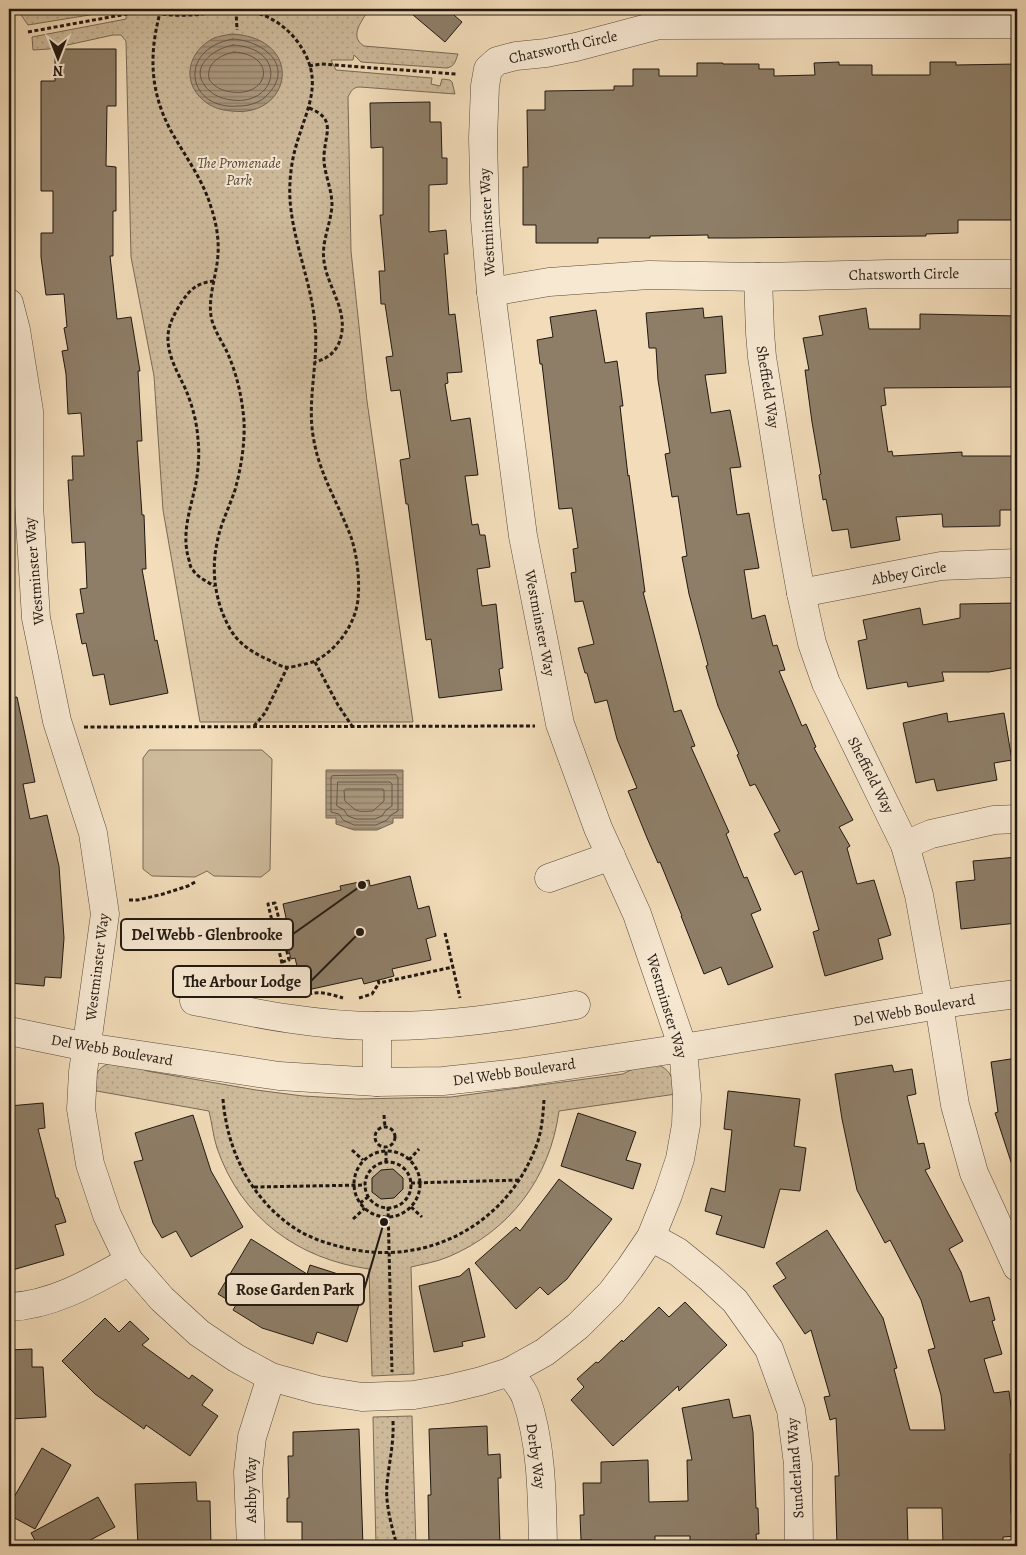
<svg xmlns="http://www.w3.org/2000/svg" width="1026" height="1555" font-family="Alegreya,serif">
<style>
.green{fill:url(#green-dots);stroke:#786a56}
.pitch{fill:#cebb9c;stroke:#786a56}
.water{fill:url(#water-rules);stroke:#746554}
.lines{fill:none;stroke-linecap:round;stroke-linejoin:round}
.shore{stroke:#665848;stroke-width:1}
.building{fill:#8e7e68;stroke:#211811}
.minor-casing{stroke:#55493b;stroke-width:29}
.path{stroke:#211811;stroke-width:3;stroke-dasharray:4 2.5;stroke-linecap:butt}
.minor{stroke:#f7e8d2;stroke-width:28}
.labels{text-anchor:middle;stroke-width:4;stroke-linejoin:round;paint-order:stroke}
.street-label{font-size:15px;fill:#211811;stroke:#f7e8d2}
.park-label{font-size:15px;font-style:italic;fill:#55493b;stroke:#f7e8d2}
.leader{fill:none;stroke:#211811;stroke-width:2}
.callout-dot{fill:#211811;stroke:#f7e8d2;stroke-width:2}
.callout{fill:#f7e8d2;stroke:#211811;stroke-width:2}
.callout-label{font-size:16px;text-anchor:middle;font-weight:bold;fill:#211811}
</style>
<defs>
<pattern id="green-dots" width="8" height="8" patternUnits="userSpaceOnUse" patternTransform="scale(1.25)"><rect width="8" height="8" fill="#cebb9c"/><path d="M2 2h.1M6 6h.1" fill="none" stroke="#b1a085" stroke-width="1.8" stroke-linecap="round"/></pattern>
<pattern id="water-rules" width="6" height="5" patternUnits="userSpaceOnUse" patternTransform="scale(1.25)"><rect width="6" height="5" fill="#ab9980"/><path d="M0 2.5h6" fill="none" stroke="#8b7c67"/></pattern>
</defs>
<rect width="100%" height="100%" fill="#f2dcb9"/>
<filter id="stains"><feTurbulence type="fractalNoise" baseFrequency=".004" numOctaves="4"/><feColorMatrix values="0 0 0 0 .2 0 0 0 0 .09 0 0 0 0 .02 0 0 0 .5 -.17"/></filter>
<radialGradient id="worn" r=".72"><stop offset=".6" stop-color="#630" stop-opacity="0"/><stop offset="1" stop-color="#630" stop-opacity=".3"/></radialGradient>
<!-- green -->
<g class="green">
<path d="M29 9H369C363 20 348 36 364 46L458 54C455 62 455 66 447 68L361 62 354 55 353 60H331L336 70 432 78 431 84 440 86 442 79 450 80 452 82 455 94 360 87C353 87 351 91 348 97L351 251 367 401 413 722H200L163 510 154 376 131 257 126 41 121 35H113L49 49 33 50 32 37 126 19V9L28 25 19 12Z"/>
<path d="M123 1061 147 1071 256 1090 303 1096 356 1099 451 1097 623 1074C649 1060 672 1058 676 1094L559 1111C550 1178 510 1231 448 1257 436 1262 423 1264 411 1267L414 1374 372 1376 369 1269C298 1259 241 1218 217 1148 213 1136 212 1123 209 1111L91 1090C97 1068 100 1064 123 1061Z"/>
<path d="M412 1416 416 1546H376L373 1417Z"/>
</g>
<!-- pitch -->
<path class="pitch" d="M149 750H262L272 759 270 870 261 877 214 876 207 871 195 877 152 876 143 869V758Z"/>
<!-- water -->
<g class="water">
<path d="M232 34C306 38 292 119 231 111 220 110 211 107 203 100 181 81 188 51 214 38 220 36 226 35 232 34Z"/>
<path d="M326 770H403V818H393V823L377 830H354L336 824V818H326Z"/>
</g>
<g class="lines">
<!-- shore -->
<g class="shore">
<path d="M233 39C266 41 297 69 264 98 258 103 248 106 239 106 187 111 176 49 233 39Z"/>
<path d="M233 45C289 48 278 106 232 100 224 99 217 97 211 92 186 71 209 50 233 45Z"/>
<path d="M234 52C278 55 269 97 232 92 222 91 214 87 209 79 206 63 220 55 234 52Z"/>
<path d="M396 775 398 778V811L391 815 387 820 376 825H354L343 820 339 814 331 812V778L332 776Z"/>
<path d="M338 782H390L392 784V806L386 810 382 816 375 819H356L348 816 344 810 337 806Z"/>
<path d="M346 789H383L384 791V801L373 811C355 812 358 812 345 801L344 791Z"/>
</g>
</g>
<!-- building -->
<g class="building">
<path d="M406 9H447L462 22 445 42Z"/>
<path d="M55 49H116V106H107L106 166 116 167V211H113V256H110L117 319 131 317 140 371H138L142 441H137L142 515H144L146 569H142L155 641 157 640 168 693 110 705 104 674 93 676 86 643 82 644 76 614 84 613 80 589 87 588 85 542 72 543 68 480H73L72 456H84L81 413 68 414 66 374 62 351 68 350 64 328 67 327 64 294 46 295 41 257V233H53V191H41V81H55Z"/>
<path d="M839 62V65H872V75H930V62H956V65L1017 64V220H958V233L926 234V236L735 238H708V235L650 236V238H598V243H536V225H523V167H528L527 110H545V91L614 90V86H633V69H659V76H697V63H723V64H759V69H774V76L815 75 814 63Z"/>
<path d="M430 102V122H441L442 158H447V184L429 185V232L446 230 448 254H444L449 315 455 314 462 372 447 373 448 383 445 384 451 421 470 418 478 475 465 476 472 525 478 524 480 535H485L490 567 477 569 482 606 496 604 503 668 499 669 502 690 439 698 431 639 426 640 408 504H406L400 460 410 458 400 390 391 391 386 357 393 356 385 304H381L379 271H385L380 215H383V147L371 148 370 103Z"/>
<path d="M703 308 704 318 722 316 726 373 705 375 711 413 730 410 741 467 730 468 737 515 749 513 759 568 744 570 752 619 765 615 773 646 777 645 785 670 779 671 802 726 806 724 816 747 814 748 853 820 839 827 850 846 847 848 857 884 874 880 891 935 878 939 883 959 825 976 813 932 819 930 802 871 795 875 774 834 780 831 755 784 750 786 737 755 739 754 718 706 706 666 708 665 689 594 682 557 687 556 678 496 672 497 665 454 670 453 658 380 656 348H649L646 313Z"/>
<path d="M866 308 869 329H920V314L1017 316V387L884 388 886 405 881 406 888 452 892 451 893 456 962 452V456H1017V510H1000V526L943 527 942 514 896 517 900 540 851 548 848 529 832 531 826 499 823 500 819 475 821 474 812 422 805 370H809L803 338 823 335 819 316Z"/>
<path d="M596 310 605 363 617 361 623 406H620L628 476 629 475 645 592H643L674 712 681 710 695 746 691 747 729 832 726 834 744 878 747 877 761 910 751 914 773 967 728 985 721 967 704 974 681 916H682L660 862 658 863 647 838 628 791 637 788 617 739 607 700 595 703 587 673H585L578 648 594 644 583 601 575 602 571 573 576 572 573 549 578 548 572 508 559 509 542 364H540L537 340 553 337 550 317Z"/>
<path d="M1017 603V667L989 672H942L944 681 908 687 907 682 867 689 858 641 867 639 863 620 920 608 923 625 960 618V604Z"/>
<path d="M17 697 35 782 23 784 30 819 47 815 59 866 64 938 61 978 45 977 44 986 9 983V698Z"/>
<path d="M947 713 948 722 1004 713 1012 760 994 763 997 780 937 791 934 779 916 783 903 723Z"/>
<path d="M1017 857V923L961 929 956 882 975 880 973 861Z"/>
<path d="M410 876 418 909 429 906 436 936 426 939 431 960 392 969 394 976 364 984 362 978 303 991 295 958 291 959 283 928 288 927 283 904 341 890 340 886 369 880 370 886Z"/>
<path d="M1017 1058V1170L1014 1171 995 1113 998 1112 991 1062Z"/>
<path d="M892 1065 894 1072 912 1069 916 1094 907 1096 918 1144 924 1143 930 1168 925 1170 963 1241 949 1249 961 1272 970 1302 989 1297 995 1320 992 1321 1002 1354 984 1359 994 1393 1009 1391 1013 1423 1014 1454H1010L1011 1514H1015V1536L1003 1537V1546H943L942 1508H907L908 1546H837L835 1476H839L836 1418 830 1420 824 1397 830 1396 811 1330 805 1334 773 1286 786 1278 776 1263 827 1230 883 1318 897 1368 894 1369 910 1430H945L941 1395 928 1350 935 1348 921 1300 890 1240 885 1243 857 1190 842 1119 835 1074Z"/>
<path d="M728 1091 800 1099 794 1146 806 1148 800 1191 780 1189 764 1248 716 1234 722 1216 705 1211 711 1188 725 1192 732 1130 724 1129Z"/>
<path d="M43 1103 45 1128 38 1129 56 1198H58L66 1222 55 1225 64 1255 9 1271V1106Z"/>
<path d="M578 1113 636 1132 626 1160 641 1164 633 1189 561 1166Z"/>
<path d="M193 1115 211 1171 243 1227 191 1257 176 1231 162 1238 153 1223 134 1162 143 1160 135 1133Z"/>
<path d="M393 1169 403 1178V1189L394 1198 381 1199 372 1192V1178L381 1170Z"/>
<path d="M559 1179 612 1219 567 1279 548 1295 540 1287 516 1309 475 1263 516 1227 520 1231Z"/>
<path d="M251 1239 307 1274 310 1265 366 1283 347 1342 317 1332 313 1344 262 1328 233 1310 236 1305 218 1294Z"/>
<path d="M469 1268 485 1337 462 1342 463 1346 434 1352 419 1286 460 1276Z"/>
<path d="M685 1302 727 1345 679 1391 678 1386 613 1446 571 1400 584 1387 577 1379 596 1362 598 1363 622 1340 623 1342 659 1307 669 1317Z"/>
<path d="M105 1318 119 1332 130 1321 149 1339 142 1345 189 1379 192 1375 213 1390 202 1405 218 1416 190 1456 146 1425 144 1429 95 1394 62 1361Z"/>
<path d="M32 1349V1367H43L46 1417 11 1419 9 1350Z"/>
<path d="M729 1399 733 1418 750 1415 753 1432 756 1508H758L759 1534H756L757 1546H690V1536H655V1546H592V1540H581L580 1515H584L583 1483H601V1462L648 1460 649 1502 688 1501 687 1460H692L682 1408Z"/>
<path d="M487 1426 488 1455 500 1454 501 1478H498L500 1546H429L428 1495H431L429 1429Z"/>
<path d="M359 1429 363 1546H302V1522H287V1498H289L288 1456H293V1432Z"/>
<path d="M42 1448 71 1465 35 1529 9 1515V1506Z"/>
<path d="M196 1482 197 1501H210L211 1546H138L135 1484Z"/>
<path d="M98 1497 115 1527 79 1546H38L31 1533Z"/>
</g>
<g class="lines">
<!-- minor casing -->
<g class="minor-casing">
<g id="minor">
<path d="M758 277 760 333 762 357 789 526 801 593 812 643 826 683 905 845 919 895 939 1005 955 1105 974 1173 1017 1267"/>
<path d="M491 292 549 282 649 275 758 277 889 274H1017"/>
<path d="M9 303 16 330 29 411V505L36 618 57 721 93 833 105 914 83 1072 81 1109 90 1164 107 1215 129 1261 162 1299 199 1333 236 1358 271 1377 318 1390 362 1397 414 1395 448 1389 481 1381 509 1372 545 1352 578 1326 611 1293 630 1268 651 1237 668 1195 680 1159 686 1125 687 1096 683 1048 637 914 598 828 560 724 523 536 491 292 485 219 483 138 485 86 488 69 497 61 516 56 546 53 576 47 659 25 1017 24"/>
<path d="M801 593 941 566 1017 563"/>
<path d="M905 845 931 834 994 820 1017 819"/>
<path d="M549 878 611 856"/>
<path d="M194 1001C254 1013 316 1026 377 1026 444 1027 510 1017 576 1005"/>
<path d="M377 1026V1082"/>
<path d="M9 1031 87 1047 279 1076 377 1082 443 1081 517 1073 683 1048 962 1001 1017 994"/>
<path d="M651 1237 678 1252 710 1278 735 1301 769 1349 791 1410 798 1464 799 1546"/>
<path d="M9 1307C53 1305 92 1282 129 1261"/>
<path d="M509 1372C515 1380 523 1389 526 1398 542 1444 542 1498 543 1546"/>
<path d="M251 1546 248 1472 252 1437 271 1377"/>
</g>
</g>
<!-- path -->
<g class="path">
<path d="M236 10 237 30"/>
<path d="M28 32 143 11C158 14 174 16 190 15 203 15 216 11 229 10 256 8 281 20 297 41 326 80 307 107 296 146 291 163 289 183 290 200 293 242 311 281 315 324 319 363 306 402 314 441 320 475 339 505 351 537 357 555 360 579 358 599 356 623 337 650 315 661 313 662 303 665 300 665 296 666 289 668 285 667 280 666 275 663 271 661 253 653 238 644 229 627 215 601 211 571 217 543 220 525 229 508 235 490 241 468 245 444 244 421 242 397 237 374 227 352 222 341 213 329 211 316 208 296 217 274 218 254 219 238 216 222 211 207 203 180 185 156 171 131 149 90 149 52 161 9"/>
<path d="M309 66 321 64 456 74"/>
<path d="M309 108C337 119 325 133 324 156 323 171 332 188 332 205 331 224 321 242 324 261 327 285 345 306 342 331 340 348 331 358 315 362"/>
<path d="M214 281C197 283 190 289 181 303 175 313 169 323 168 335 167 355 177 371 185 388 192 404 197 422 198 440 199 448 199 458 198 467 196 499 179 527 189 560 190 564 190 567 193 570 198 578 207 581 214 586"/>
<path d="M315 662 338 705 352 726"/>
<path d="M254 726 265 713 287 668"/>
<path d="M84 727 535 726"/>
<path d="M129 900H138L163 894 188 886 197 881"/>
<path d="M445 933 460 998"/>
<path d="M282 962 289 960 275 903 268 904 289 993"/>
<path d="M378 980 379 983 453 967"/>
<path d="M308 994C321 991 330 994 343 998"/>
<path d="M359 998 372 994 379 983"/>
<path d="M223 1099C227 1149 249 1195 290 1225 305 1236 324 1243 342 1247 426 1269 510 1224 538 1141 542 1128 543 1114 544 1100"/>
<path d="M384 1115 385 1127"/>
<circle cx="385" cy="1137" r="10"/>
<path d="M352 1150 363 1160"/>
<circle cx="387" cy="1184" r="33"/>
<path d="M409 1160 419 1149"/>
<path d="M386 1162V1150"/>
<circle cx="388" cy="1185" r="23"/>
<path d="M411 1183 520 1180"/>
<path d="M254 1187 365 1185"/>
<path d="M360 1203 368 1197"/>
<path d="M388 1207 392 1372"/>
<path d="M411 1207 422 1217"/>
<path d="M353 1219 365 1208"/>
<path d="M393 1421C394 1444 389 1462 387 1484 385 1504 392 1527 397 1546"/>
</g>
<!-- minor -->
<use href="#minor" class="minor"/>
</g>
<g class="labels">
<!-- street labels -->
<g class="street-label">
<text transform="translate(563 47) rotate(-12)" y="5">Chatsworth Circle</text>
<text transform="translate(487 222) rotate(-93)" y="5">Westminster Way</text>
<text transform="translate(904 274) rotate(-1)" y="5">Chatsworth Circle</text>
<text transform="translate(768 387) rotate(81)" y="5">Sheffield Way</text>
<text transform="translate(34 571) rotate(-95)" y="5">Westminster Way</text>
<text transform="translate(909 573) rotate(-10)" y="5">Abbey Circle</text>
<text transform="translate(540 623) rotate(79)" y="5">Westminster Way</text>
<text transform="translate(871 775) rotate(63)" y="5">Sheffield Way</text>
<text transform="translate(97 967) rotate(-83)" y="5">Westminster Way</text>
<text transform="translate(667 1006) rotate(73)" y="5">Westminster Way</text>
<text transform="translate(914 1010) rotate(-10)" y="5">Del Webb Boulevard</text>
<text transform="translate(112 1050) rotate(10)" y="5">Del Webb Boulevard</text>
<text transform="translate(514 1072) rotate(-8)" y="5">Del Webb Boulevard</text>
<text transform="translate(536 1456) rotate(82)" y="5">Derby Way</text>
<text transform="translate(795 1468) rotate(-94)" y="5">Sunderland Way</text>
<text transform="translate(251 1490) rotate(-90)" y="5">Ashby Way</text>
</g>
<!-- park labels -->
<g class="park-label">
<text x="239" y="168">The Promenade<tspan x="239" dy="17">Park</tspan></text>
</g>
</g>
<!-- callouts -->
<path class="leader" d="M362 885L293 934M360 932L311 981M384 1222L364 1290"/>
<g class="callout-dot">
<circle cx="362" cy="885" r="5"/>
<circle cx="360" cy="932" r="5"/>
<circle cx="384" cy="1222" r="5"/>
</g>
<g class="callout">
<rect x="121" y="919" width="172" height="31" rx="5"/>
<rect x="173" y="966" width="138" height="31" rx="5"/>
<rect x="226" y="1274" width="138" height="31" rx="5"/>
</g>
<g class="callout-label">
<text x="207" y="940">Del Webb - Glenbrooke</text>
<text x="242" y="987">The Arbour Lodge</text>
<text x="295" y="1295">Rose Garden Park</text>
</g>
<!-- margin -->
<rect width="1026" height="1555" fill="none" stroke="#f2dcb9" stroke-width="30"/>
<rect x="10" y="10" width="1006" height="1535" fill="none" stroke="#211811" stroke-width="2.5"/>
<rect x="15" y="15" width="996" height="1525" fill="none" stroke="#211811"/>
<!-- north arrow -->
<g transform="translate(58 58) rotate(180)" stroke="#f7e8d2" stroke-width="4" paint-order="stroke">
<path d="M0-4L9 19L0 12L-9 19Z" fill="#211811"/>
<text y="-8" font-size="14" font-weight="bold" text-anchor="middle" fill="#211811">N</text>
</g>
<rect width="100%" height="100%" filter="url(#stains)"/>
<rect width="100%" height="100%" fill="url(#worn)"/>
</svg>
